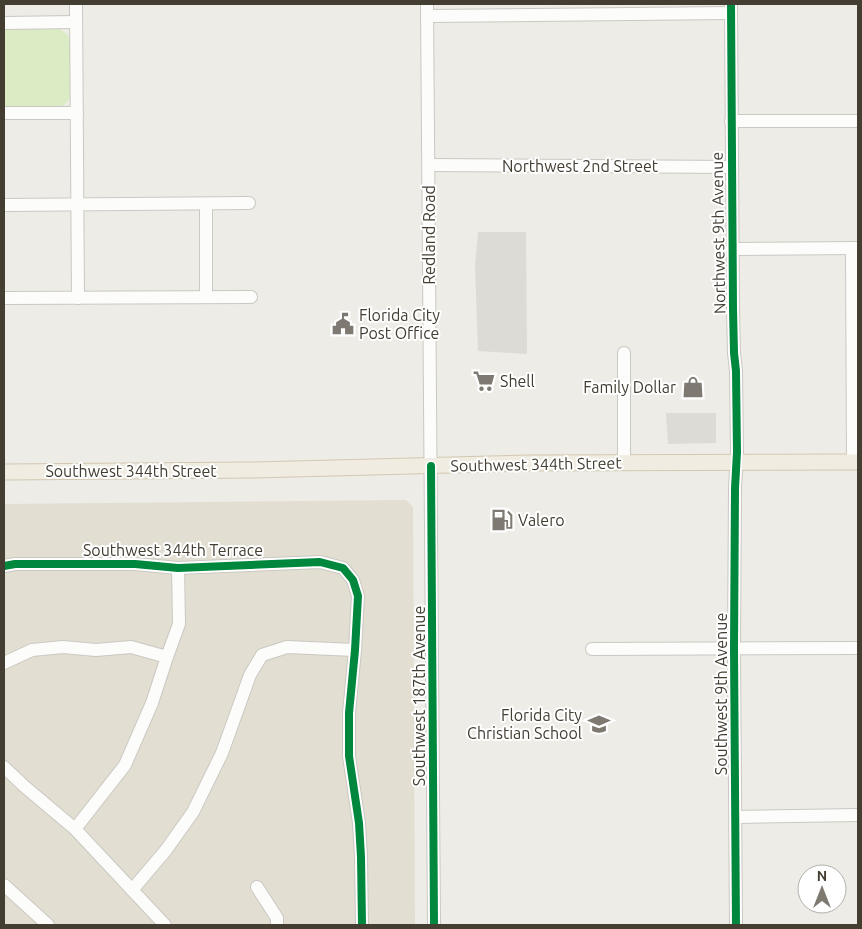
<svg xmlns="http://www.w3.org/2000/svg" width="862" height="929" font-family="Ubuntu,sans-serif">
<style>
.residential{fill:#e3ded2}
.green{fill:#dbebc3}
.parking{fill:#dddbd6}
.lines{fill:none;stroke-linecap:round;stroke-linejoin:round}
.minor-casing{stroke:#cac8c2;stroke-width:14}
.major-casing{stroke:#d2c8b2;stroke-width:17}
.minor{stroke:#fcfcfb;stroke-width:12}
.major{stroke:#f0ece2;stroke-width:15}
.cycleway-casing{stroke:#fff;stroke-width:11}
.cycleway{stroke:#00873e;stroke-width:8}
.labels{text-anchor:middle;stroke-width:4;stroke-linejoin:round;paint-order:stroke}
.street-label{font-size:16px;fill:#433d32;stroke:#fff}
.poi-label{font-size:16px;fill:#433d32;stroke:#fff;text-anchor:start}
</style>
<rect width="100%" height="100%" fill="#eeece6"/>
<!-- residential -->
<path class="residential" d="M406 500 413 507 415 925H4V504Z"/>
<!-- green -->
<path class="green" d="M56 27 67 34 71 41V97L64 105 57 108H4V28Z"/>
<!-- parking -->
<g class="parking">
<path d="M478 232H526L527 354 478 351 475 266Z"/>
<path d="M666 413H716V443L668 444Z"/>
</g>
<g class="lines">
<!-- minor casing -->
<g class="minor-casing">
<g id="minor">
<path d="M76 4 78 298"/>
<path d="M427 4 434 925"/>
<path d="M731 4 733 309 734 353 736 371 737 452 735 488 734 649 736 925"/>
<path d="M427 16 731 13"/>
<path d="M4 23 76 22"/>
<path d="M4 113H77"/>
<path d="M731 121H858"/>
<path d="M429 165 732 167"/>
<path d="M4 205 249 203"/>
<path d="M852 248 853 462"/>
<path d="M732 249 858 248"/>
<path d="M206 297V204"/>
<path d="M4 298 251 297"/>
<path d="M624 463V353"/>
<path d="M4 566 15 564H135L178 568 320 562 343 568 353 580 358 596 355 650 349 713V756L359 823 361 857 362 925"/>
<path d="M592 649 858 648"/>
<path d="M4 663 32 650 63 647 96 650 131 647 167 657"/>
<path d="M4 767 24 786 75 829 165 925"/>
<path d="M736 817 858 815"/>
<path d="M75 829 125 765 152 703 167 657 179 624 178 568"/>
<path d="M4 885 48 925"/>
<path d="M257 887 277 918V925"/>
<path d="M132 890 166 850 193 812 222 753 250 675 262 655 287 647 355 650"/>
</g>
</g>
<!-- major casing -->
<g class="major-casing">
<path id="major" d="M4 472 253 470 529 463 858 462"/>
</g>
<!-- minor -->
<use href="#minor" class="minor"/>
<!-- major -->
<use href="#major" class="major"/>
<!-- cycleway casing -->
<g class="cycleway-casing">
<g id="cycleway">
<path d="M731 4 733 309 734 353 736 371 737 452 735 488 734 649 736 925"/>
<path d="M431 466 434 925"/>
<path d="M4 566 15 564H135L178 568 320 562 343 568 353 580 358 596 355 650 349 713V756L359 823 361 857 362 925"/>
</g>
</g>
<!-- cycleway -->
<use href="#cycleway" class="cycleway"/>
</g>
<!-- icons -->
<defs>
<g id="civic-bare" transform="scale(1.725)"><path d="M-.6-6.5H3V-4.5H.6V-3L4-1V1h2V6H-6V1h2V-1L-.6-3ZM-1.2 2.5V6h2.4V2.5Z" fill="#7f7a71" stroke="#fff" stroke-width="2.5" paint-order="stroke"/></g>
<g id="supermarket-bare" transform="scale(1.725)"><path d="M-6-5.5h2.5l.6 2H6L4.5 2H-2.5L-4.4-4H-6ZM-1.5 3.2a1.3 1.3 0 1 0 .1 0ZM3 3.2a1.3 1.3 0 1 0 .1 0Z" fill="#7f7a71" stroke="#fff" stroke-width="2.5" paint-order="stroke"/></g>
<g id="shop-bare" transform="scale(1.725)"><path d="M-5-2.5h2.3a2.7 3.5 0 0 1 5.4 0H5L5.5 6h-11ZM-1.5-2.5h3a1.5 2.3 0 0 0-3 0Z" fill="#7f7a71" stroke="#fff" stroke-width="2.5" paint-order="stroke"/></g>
<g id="fuel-bare" transform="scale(1.725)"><path d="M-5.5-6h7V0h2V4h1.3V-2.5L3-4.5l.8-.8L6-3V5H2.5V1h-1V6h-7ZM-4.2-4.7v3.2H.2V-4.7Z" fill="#7f7a71" stroke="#fff" stroke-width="2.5" paint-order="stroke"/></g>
<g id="school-bare" transform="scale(1.725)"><path d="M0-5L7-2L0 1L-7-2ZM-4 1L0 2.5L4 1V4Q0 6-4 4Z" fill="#7f7a71" stroke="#fff" stroke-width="2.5" paint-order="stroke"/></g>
</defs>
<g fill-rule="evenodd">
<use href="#civic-bare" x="343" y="324"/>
<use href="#supermarket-bare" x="484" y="381"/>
<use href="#shop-bare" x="693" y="387"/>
<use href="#fuel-bare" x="502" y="520"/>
<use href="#school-bare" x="599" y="724"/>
</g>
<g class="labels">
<!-- street labels -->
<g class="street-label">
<text x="580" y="172">Northwest 2nd Street</text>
<text transform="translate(718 233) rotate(-91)" y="6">Northwest 9th Avenue</text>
<text transform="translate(429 235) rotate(-90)" y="6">Redland Road</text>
<text transform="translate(536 464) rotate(-1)" y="6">Southwest 344th Street</text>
<text x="131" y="477">Southwest 344th Street</text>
<text x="173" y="556">Southwest 344th Terrace</text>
<text transform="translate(721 694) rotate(-90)" y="6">Southwest 9th Avenue</text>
<text transform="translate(419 696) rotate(-90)" y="6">Southwest 187th Avenue</text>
</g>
<!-- poi labels -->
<g class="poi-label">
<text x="359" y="321">Florida City<tspan x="359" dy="18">Post Office</tspan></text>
<text x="500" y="387">Shell</text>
<text x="676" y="393" text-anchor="end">Family Dollar</text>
<text x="518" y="526">Valero</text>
<text x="582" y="721" text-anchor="end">Florida City<tspan x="582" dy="18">Christian School</tspan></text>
</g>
</g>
<!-- border -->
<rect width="862" height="929" fill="none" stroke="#433d32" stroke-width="10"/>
<!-- north arrow -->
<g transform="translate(822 889)"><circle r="24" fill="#ffffff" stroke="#b4b1ad"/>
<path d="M0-4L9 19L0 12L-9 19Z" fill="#7f7a71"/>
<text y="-8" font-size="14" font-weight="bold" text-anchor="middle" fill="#433d32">N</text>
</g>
</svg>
